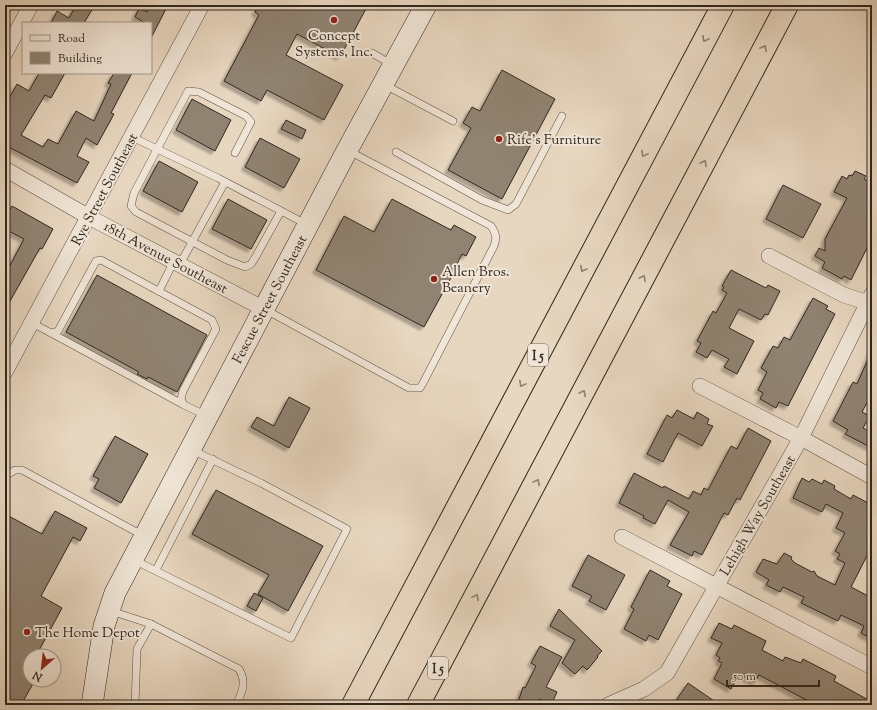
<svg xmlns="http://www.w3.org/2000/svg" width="877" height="710" font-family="'Sorts Mill Goudy',serif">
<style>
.building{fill:#908372;stroke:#30271e;filter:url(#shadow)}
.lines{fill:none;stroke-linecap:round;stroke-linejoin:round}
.lane-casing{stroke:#5e5346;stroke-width:8}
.street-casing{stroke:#5e5346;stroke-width:16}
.secondary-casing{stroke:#30271e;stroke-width:22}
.highway-casing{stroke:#30271e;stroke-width:24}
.lane{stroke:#f0e5d6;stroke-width:7}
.street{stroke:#f0e5d6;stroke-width:15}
.secondary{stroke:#f0e5d6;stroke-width:21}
.highway{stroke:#e8d7c0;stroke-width:22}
.oneway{stroke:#8c7f6f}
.poi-dot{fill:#8f2418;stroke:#f0e5d6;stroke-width:1.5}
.labels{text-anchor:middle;stroke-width:4;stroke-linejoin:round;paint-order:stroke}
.shield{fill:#f0e5d6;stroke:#6a6055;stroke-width:1}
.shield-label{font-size:13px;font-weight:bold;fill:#30271e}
.poi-label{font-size:14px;fill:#30271e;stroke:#f0e5d6;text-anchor:start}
.street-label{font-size:14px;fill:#30271e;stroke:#f0e5d6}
</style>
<defs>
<filter id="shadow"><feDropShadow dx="-3.5" dy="3.5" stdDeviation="1" flood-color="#0004"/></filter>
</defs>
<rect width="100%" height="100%" fill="#e8d7c0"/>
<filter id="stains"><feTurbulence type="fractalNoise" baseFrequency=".005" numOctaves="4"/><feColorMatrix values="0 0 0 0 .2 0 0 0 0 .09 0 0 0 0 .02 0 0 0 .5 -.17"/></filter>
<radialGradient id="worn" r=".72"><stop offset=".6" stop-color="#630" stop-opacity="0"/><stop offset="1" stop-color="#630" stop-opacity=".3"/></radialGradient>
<!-- building -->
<g class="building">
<path d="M76 5H88L93 8 84 23H51L57 11 69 18Z"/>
<path d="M150 5H168L151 38V23H145L135 17 139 8 147 12Z"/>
<path d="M259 5H368L340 57 297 34 286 55 343 85 324 120 267 90 261 101 224 81 259 15 255 12Z"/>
<path d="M502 70 555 99 502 199 448 170 471 128 463 123 472 107 480 111Z"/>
<path d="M39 73H65L51 98 45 95 21 135 43 147 48 139 58 144 76 111 94 121 111 84 108 83 114 73H132L111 113 114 114 97 145 86 138 77 156 89 162 77 183 5 145V106L17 84 29 91Z"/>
<path d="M192 99 231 120 215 151 176 130Z"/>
<path d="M286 120 306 130 302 139 281 129Z"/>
<path d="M260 138 300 159 284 188 245 167Z"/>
<path d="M159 161 198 182 182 212 143 191Z"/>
<path d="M855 171 866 176 864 179 872 183V238L851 280 844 276 842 279 822 268 825 262 815 256 819 248 825 251V239L847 198 834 192 842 176 847 179 849 175 852 176Z"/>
<path d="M783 185 821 204 803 238 766 219Z"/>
<path d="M228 199 267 220 251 249 212 229Z"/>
<path d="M392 199 451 230 454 225 476 237 466 256 462 254 452 274H453L424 327 316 270 344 216 374 232Z"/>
<path d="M12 206 53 229 42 249 40 248 5 310V275L24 239 5 229V218Z"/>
<path d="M731 270 766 288 768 285 780 291 768 315 765 314 761 320 739 309 729 328 754 341 737 374 724 367 729 359 712 350 707 358 696 352 701 343 697 341 713 311 716 313 727 293 722 290 724 287 722 286Z"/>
<path d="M97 275 207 335 177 392 148 377 147 379 137 374 139 372 66 332Z"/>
<path d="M813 298 828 306 826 309 835 314 788 406 779 402 776 408 760 399 763 393 758 390 767 372 761 368 773 346 778 348 784 337 790 340Z"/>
<path d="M872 350V389L869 394 871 395 862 412 870 416 863 428 872 433V448L845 434 848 430 833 421 853 382 857 384Z"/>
<path d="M289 397 310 408 289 448 251 427 257 417 274 426Z"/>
<path d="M677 410 694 419 697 412 709 419 707 424 713 426 702 446 678 433 663 462 647 454 667 415 672 418Z"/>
<path d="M748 428 771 441 740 500 737 498 728 515 724 513 702 555 694 551 692 556 670 545 689 512 668 500 655 524 643 518 644 516 619 503 634 473 663 488 664 486 689 499 693 491 701 495 704 488 708 490 731 446 737 449Z"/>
<path d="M115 436 148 454 121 503 94 488 99 479 93 476Z"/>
<path d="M802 478 809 482 812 479 822 484 824 480 835 486 834 489 851 499 853 495 872 505V546L851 587 872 598V639L861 633 864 626 841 615 838 621 801 603 804 597 783 587 780 592 766 585 769 580 756 572 763 559 777 564 784 553 792 557 791 559 795 563 812 572 814 571 817 576 835 585 845 563 837 559 840 554 835 551 845 533 836 528 843 513 826 504 822 512 793 498Z"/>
<path d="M216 490 323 546 288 611 258 594 269 575 192 534Z"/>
<path d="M55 511 87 528 80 541 73 537 41 596 62 608 36 656H30V680H35L21 705H5V514L42 534Z"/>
<path d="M588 555 625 575 606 610 589 601 592 596 572 586Z"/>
<path d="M650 570 670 581 667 586 682 594 658 640 649 635 646 641 624 629 634 609 631 607Z"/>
<path d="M254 593 263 598 256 611 247 606Z"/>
<path d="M559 609 602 651 597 656 598 657 587 670 583 666 575 674 562 663 575 640 550 626Z"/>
<path d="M719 623 732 629 734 625 766 641 762 650 783 661 785 657 801 663 803 659 836 676 834 681 872 702V705H816L759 675 755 682 739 674 731 689 714 679 722 663 718 661 720 658 716 655 722 643 711 638Z"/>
<path d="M540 646 562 657 546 687 557 692 551 705 539 699 537 705H517L523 687 525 688 536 666 531 663Z"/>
<path d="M688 683 720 705H673Z"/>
</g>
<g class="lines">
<!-- lane casing -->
<g class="lane-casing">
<g id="lane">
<path d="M372 53 391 64"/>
<path d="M385 85 453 121"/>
<path d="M132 137 218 178 306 224"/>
<path d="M396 152 482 200 508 210 516 204 562 116"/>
<path d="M235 153 251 122 246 116 199 92 188 91 134 193 131 206 136 212 227 260 245 267 251 264 255 258 281 211"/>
<path d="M180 264 225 182"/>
<path d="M159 291 174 261"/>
<path d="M266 310 409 388H420L423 383 494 246C497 238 496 233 491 226L349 151"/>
<path d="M32 323 51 333 58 331 96 261 101 260 212 320 216 329 183 391 181 399 184 405 205 415"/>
<path d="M51 333 184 405"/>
<path d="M5 476 15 470H22L142 535"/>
<path d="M134 560 291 638 347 529 261 483 192 450"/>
<path d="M156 570 213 459"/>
<path d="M111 611 151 624 239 669C247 682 242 693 236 705"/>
<path d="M135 705 137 649 151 624"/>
</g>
</g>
<!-- street casing -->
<g class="street-casing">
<g id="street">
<path d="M5 53 31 5"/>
<path d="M5 169 89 217 264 309"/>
<path d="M769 256 844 295 872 304"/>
<path d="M5 372 202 5"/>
<path d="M700 386 801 438 872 477"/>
<path d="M622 537 872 667"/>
<path d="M608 705 644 689 667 673 801 438 872 294"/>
</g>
</g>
<!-- secondary casing -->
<g class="secondary-casing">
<path id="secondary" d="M92 705 104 626 115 593 343 158 426 5"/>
</g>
<!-- highway casing -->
<g class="highway-casing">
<g id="highway">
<path d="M353 705 723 5"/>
<path d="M418 705 787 5"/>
</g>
</g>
<!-- lane -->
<use href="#lane" class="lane"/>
<!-- street -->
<use href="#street" class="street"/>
<!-- secondary -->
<use href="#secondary" class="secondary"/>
<!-- highway -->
<use href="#highway" class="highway"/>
</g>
<!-- one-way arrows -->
<defs><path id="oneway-chevron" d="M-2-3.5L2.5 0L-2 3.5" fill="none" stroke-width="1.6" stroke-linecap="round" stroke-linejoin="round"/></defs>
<g class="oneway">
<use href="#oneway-chevron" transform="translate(705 39) rotate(118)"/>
<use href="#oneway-chevron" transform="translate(764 48) rotate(-62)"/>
<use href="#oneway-chevron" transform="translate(644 154) rotate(118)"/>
<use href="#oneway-chevron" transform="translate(704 163) rotate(-62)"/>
<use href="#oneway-chevron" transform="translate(583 269) rotate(118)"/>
<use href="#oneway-chevron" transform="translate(643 278) rotate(-62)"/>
<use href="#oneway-chevron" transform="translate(522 384) rotate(118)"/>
<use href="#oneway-chevron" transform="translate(583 393) rotate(-62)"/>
<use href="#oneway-chevron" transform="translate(537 482) rotate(-62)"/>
<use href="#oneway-chevron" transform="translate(476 597) rotate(-62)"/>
</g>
<!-- markers -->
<g class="poi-dot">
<circle cx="334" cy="20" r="4"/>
<circle cx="499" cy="139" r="4"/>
<circle cx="434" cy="279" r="4"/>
<circle cx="27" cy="632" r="4"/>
</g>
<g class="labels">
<!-- shield labels -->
<g class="shield">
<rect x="528" y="344" width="20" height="22" rx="3"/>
<rect x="428" y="657" width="20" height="22" rx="3"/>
</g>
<g class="shield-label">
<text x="538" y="360">I 5</text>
<text x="438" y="673">I 5</text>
</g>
<!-- poi labels -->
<g class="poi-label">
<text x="334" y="40" text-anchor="middle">Concept<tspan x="334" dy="16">Systems, Inc.</tspan></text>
<text x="507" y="144">Rife’s Furniture</text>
<text x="442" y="276">Allen Bros.<tspan x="442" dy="16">Beanery</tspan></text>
<text x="35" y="637">The Home Depot</text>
</g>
<!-- street labels -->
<g class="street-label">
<text transform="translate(104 189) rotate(-62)" y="5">Rye Street Southeast</text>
<text transform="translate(166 257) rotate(28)" y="5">18th Avenue Southeast</text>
<text transform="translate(269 299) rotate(-62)" y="5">Fescue Street Southeast</text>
<text transform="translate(757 515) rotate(-60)" y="5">Lehigh Way Southeast</text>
</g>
</g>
<!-- margin -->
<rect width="877" height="710" fill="none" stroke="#e8d7c0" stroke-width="20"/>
<rect x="6" y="6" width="865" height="698" fill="none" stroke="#30271e" stroke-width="2"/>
<rect x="10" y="10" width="857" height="690" fill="none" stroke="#30271e"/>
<!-- legend -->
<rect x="22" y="22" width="130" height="52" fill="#f0e5d6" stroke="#a3998c"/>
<rect x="30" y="35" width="20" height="6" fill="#f0e5d6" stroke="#a3998c"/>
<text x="58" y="42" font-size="12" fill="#30271e">Road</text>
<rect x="30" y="52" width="20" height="12" fill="#908372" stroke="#a3998c"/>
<text x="58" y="62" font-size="12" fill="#30271e">Building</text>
<!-- north arrow -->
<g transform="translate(42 668) rotate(208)"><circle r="19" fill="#f0e5d6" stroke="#a3998c"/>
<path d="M0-3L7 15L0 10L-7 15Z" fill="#8f2418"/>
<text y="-6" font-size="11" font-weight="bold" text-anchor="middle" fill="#30271e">N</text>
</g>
<!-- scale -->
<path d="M727 680v6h92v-6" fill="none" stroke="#30271e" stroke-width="2"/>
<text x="733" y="680" font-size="12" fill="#30271e" stroke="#f0e5d6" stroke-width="3" paint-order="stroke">50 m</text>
<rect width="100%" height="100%" filter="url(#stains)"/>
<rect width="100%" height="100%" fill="url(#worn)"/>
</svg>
